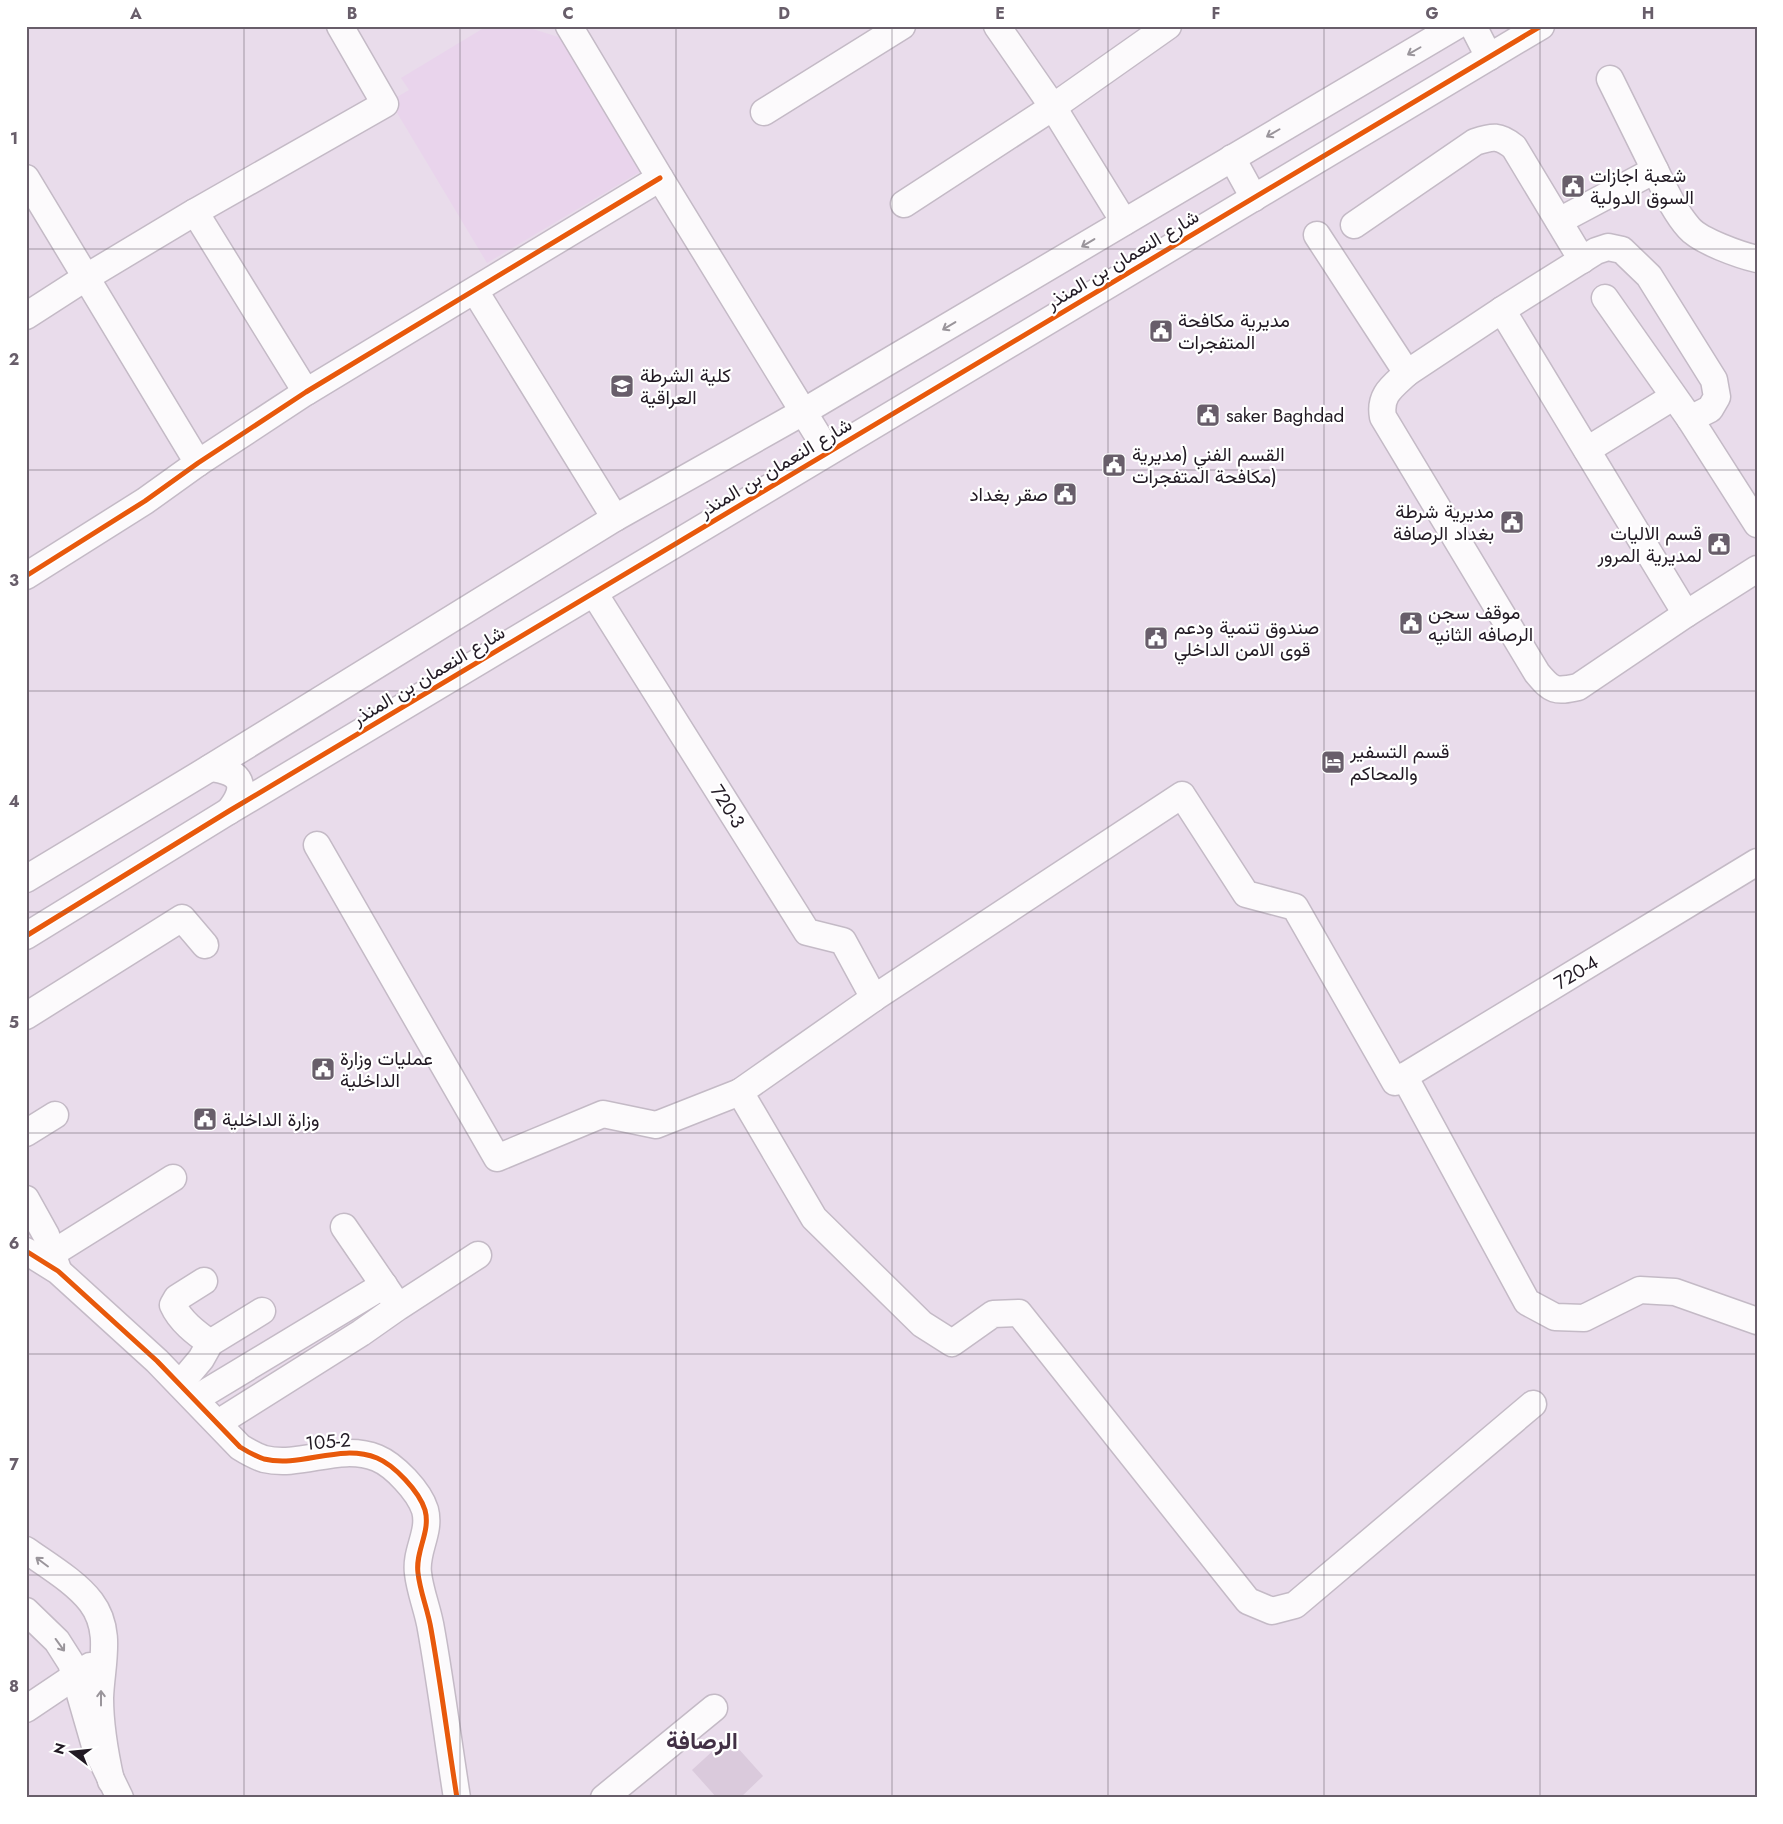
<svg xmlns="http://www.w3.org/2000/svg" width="1783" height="1824" font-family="Jost,Vazirmatn,sans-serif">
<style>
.built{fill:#e9d4ec}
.green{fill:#dacadc}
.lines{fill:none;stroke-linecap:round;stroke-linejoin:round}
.minor-casing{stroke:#c4bac6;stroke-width:29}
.minor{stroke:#fcfafc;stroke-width:26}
.cycleway-casing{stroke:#fff;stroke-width:8}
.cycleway{stroke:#e8590c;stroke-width:5}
.oneway{stroke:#9a959b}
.grid{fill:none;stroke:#685e6a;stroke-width:1;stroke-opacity:0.55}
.labels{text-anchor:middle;stroke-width:4.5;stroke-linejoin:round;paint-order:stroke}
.poi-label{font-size:19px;fill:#221a24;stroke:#fff;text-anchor:start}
.street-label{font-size:19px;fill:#221a24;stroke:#fff}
.district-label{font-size:24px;font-weight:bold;fill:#423045;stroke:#fff}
.neatline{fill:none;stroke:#685e6a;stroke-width:2}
.grid-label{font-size:16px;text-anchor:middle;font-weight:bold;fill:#685e6a}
</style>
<rect width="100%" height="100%" fill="#e9dceb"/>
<!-- built -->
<path class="built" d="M487 26H523L565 39 643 170 487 263 390 101 409 90 401 78Z"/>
<!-- green -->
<path class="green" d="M728 1737 763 1776 740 1798H717L692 1770Z"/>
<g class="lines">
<!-- minor casing -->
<g class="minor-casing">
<g id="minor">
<path d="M569 26 660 178 828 452"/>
<path d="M997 26 1053 107 1124 222"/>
<path d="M1473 26 1489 57"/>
<path d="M764 112 902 26"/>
<path d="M1232 158 1254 198"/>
<path d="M1655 170C1665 190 1674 211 1689 228 1700 241 1740 255 1757 259"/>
<path d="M26 178 198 463"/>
<path d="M904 204 1053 107 1168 26"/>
<path d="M195 212 306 392"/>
<path d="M1559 221 1655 170 1610 79"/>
<path d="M1354 225 1475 142C1493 136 1499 135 1514 147L1582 260"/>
<path d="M1317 235 1407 373 1502 310 1596 251 1608 247 1622 250 1649 276 1714 380 1717 397 1710 409 1690 419"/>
<path d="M475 291 615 518"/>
<path d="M1605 298 1690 419 1757 524"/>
<path d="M1502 310 1686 614"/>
<path d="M26 316 85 278 195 212 385 104 340 26"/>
<path d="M1407 373C1392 387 1379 395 1383 417L1537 673C1552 691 1555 692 1578 687L1686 614 1757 569"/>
<path d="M1587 450 1673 397"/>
<path d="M26 576 145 501 198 463 306 392 660 178"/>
<path d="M594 593 807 932 843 941 874 998"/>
<path d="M210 768C242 771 249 787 229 811"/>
<path d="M317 845 497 1158 603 1114 656 1125 740 1092"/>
<path d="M26 879 210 768 615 518 803 412 1456 26"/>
<path d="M26 936 229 811 1541 26"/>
<path d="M26 1016 182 918 205 945"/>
<path d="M1404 1076 1527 1302 1555 1317 1584 1318 1640 1290 1675 1292 1757 1321"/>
<path d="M26 1133 55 1115"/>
<path d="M26 1199 46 1235 58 1270"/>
<path d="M344 1227 394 1300"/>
<path d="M26 1251 58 1271 157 1361 240 1447C248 1452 255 1456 264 1459 302 1468 339 1443 377 1458 394 1465 419 1491 425 1510 431 1532 415 1551 418 1573 420 1592 428 1610 431 1629 441 1685 448 1741 457 1798"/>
<path d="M53 1253 173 1178"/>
<path d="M204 1281 177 1298 173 1305C180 1321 196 1333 210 1343"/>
<path d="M180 1384 201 1359 210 1343 262 1311"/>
<path d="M195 1399 384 1285"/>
<path d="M1533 1404 1295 1605 1272 1611 1248 1601 1019 1313 993 1314 952 1343 922 1324 814 1218 740 1092 874 998 1182 795 1246 894 1295 907 1395 1082 1757 862"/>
<path d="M218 1423 361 1333 398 1307 478 1255"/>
<path d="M26 1550C47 1565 76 1582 91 1602 113 1631 101 1665 100 1698 100 1726 105 1754 111 1781"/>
<path d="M26 1611 57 1641 71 1663 95 1746 120 1798"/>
<path d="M26 1709 90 1666"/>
<path d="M604 1798 714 1708"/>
</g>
</g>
<!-- minor -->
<use href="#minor" class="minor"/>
<!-- cycleway casing -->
<g class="cycleway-casing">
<g id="cycleway">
<path d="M26 576 145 501 198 463 306 392 660 178"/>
<path d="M26 936 229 811 1541 26"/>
<path d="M26 1251 58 1271 157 1361 240 1447C248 1452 255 1456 264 1459 302 1468 339 1443 377 1458 394 1465 419 1491 425 1510 431 1532 415 1551 418 1573 420 1592 428 1610 431 1629 441 1685 448 1741 457 1798"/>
</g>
</g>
<!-- cycleway -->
<use href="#cycleway" class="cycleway"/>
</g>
<!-- one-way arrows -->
<defs><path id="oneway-shaft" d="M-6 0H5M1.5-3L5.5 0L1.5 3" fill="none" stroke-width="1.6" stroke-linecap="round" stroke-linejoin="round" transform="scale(1.25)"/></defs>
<g class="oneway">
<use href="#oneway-shaft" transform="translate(1414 51) rotate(150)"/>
<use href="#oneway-shaft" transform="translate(1273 133) rotate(150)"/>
<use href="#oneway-shaft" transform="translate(1088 243) rotate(149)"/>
<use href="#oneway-shaft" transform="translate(949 326) rotate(149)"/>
<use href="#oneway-shaft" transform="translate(42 1562) rotate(-143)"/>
<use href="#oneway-shaft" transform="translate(60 1645) rotate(54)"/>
<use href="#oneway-shaft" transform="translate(101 1698) rotate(-90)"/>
</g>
<!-- grid -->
<path class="grid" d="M244 26V1798M460 26V1798M676 26V1798M892 26V1798M1108 26V1798M1324 26V1798M1540 26V1798M26 249H1757M26 470H1757M26 691H1757M26 912H1757M26 1133H1757M26 1354H1757M26 1575H1757"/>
<!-- icons -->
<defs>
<g id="civic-square" transform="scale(1.25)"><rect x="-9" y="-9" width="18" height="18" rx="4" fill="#685e6a" stroke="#fff"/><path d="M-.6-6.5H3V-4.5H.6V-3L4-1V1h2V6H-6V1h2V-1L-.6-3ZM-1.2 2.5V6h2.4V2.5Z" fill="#fff"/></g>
<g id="school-square" transform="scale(1.25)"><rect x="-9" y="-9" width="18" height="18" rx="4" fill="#685e6a" stroke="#fff"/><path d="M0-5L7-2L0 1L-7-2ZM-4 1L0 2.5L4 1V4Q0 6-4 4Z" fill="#fff"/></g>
<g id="hotel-square" transform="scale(1.25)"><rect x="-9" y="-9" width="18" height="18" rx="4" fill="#685e6a" stroke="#fff"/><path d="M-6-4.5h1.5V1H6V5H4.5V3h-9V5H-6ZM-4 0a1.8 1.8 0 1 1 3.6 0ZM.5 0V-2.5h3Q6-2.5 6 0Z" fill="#fff"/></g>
</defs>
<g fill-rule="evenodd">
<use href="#civic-square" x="1573" y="186"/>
<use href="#civic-square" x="1161" y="331"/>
<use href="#school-square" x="622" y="386"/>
<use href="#civic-square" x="1208" y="415"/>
<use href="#civic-square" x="1114" y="465"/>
<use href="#civic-square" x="1065" y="494"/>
<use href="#civic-square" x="1512" y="522"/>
<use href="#civic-square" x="1719" y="544"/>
<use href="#civic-square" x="1411" y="623"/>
<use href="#civic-square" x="1156" y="638"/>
<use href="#hotel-square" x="1333" y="762"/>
<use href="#civic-square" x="323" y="1069"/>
<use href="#civic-square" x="205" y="1119"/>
</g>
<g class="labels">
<!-- poi labels -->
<g class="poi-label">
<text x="1590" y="182">شعبة اجازات<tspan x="1590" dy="22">السوق الدولية</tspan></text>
<text x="1178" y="327">مديرية مكافحة<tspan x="1178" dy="22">المتفجرات</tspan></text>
<text x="640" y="382">كلية الشرطة<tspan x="640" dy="22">العراقية</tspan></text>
<text x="1226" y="422">saker Baghdad</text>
<text x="1132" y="461">القسم الفني (مديرية<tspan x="1132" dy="22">مكافحة المتفجرات)</tspan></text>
<text x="1048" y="501" text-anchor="end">صقر بغداد</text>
<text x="1494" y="518" text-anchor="end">مديرية شرطة<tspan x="1494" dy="22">بغداد الرصافة</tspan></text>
<text x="1702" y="540" text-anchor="end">قسم الاليات<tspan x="1702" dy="22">لمديرية المرور</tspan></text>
<text x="1428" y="619">موقف سجن<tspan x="1428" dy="22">الرصافه الثانيه</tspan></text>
<text x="1174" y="634">صندوق تنمية ودعم<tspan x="1174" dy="22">قوى الامن الداخلي</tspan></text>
<text x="1350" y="758">قسم التسفير<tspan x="1350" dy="22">والمحاكم</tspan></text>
<text x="340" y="1065">عمليات وزارة<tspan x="340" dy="22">الداخلية</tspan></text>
<text x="222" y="1126">وزارة الداخلية</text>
</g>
<!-- street labels -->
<g class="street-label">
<text transform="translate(1122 259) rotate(-31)" y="7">شارع النعمان بن المنذر</text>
<text transform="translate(775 467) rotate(-31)" y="7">شارع النعمان بن المنذر</text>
<text transform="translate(428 675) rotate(-31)" y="7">شارع النعمان بن المنذر</text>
<text transform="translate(728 806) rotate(58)" y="7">720-3</text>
<text transform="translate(1576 972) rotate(-31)" y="7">720-4</text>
<text transform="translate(328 1441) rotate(-5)" y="7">105-2</text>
</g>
<!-- district labels -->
<g class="district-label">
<text x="702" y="1749">الرصافة</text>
</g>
</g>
<!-- border -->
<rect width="1783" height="1824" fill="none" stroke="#ffffff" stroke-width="55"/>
<!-- north arrow -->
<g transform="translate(72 1752) rotate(286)" stroke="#ffffff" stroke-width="4" paint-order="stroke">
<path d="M0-4L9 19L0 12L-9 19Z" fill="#221a24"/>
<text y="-8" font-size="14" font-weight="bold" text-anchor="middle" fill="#221a24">N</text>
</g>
<rect x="28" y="28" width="1728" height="1768" class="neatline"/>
<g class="grid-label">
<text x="136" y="19">A</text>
<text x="352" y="19">B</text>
<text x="568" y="19">C</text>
<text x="784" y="19">D</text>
<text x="1000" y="19">E</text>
<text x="1216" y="19">F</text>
<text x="1432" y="19">G</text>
<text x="1648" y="19">H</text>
<text x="14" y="144">1</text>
<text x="14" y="365">2</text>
<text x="14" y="586">3</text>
<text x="14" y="807">4</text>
<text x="14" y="1028">5</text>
<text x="14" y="1249">6</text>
<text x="14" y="1470">7</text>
<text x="14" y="1692">8</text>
</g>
</svg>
